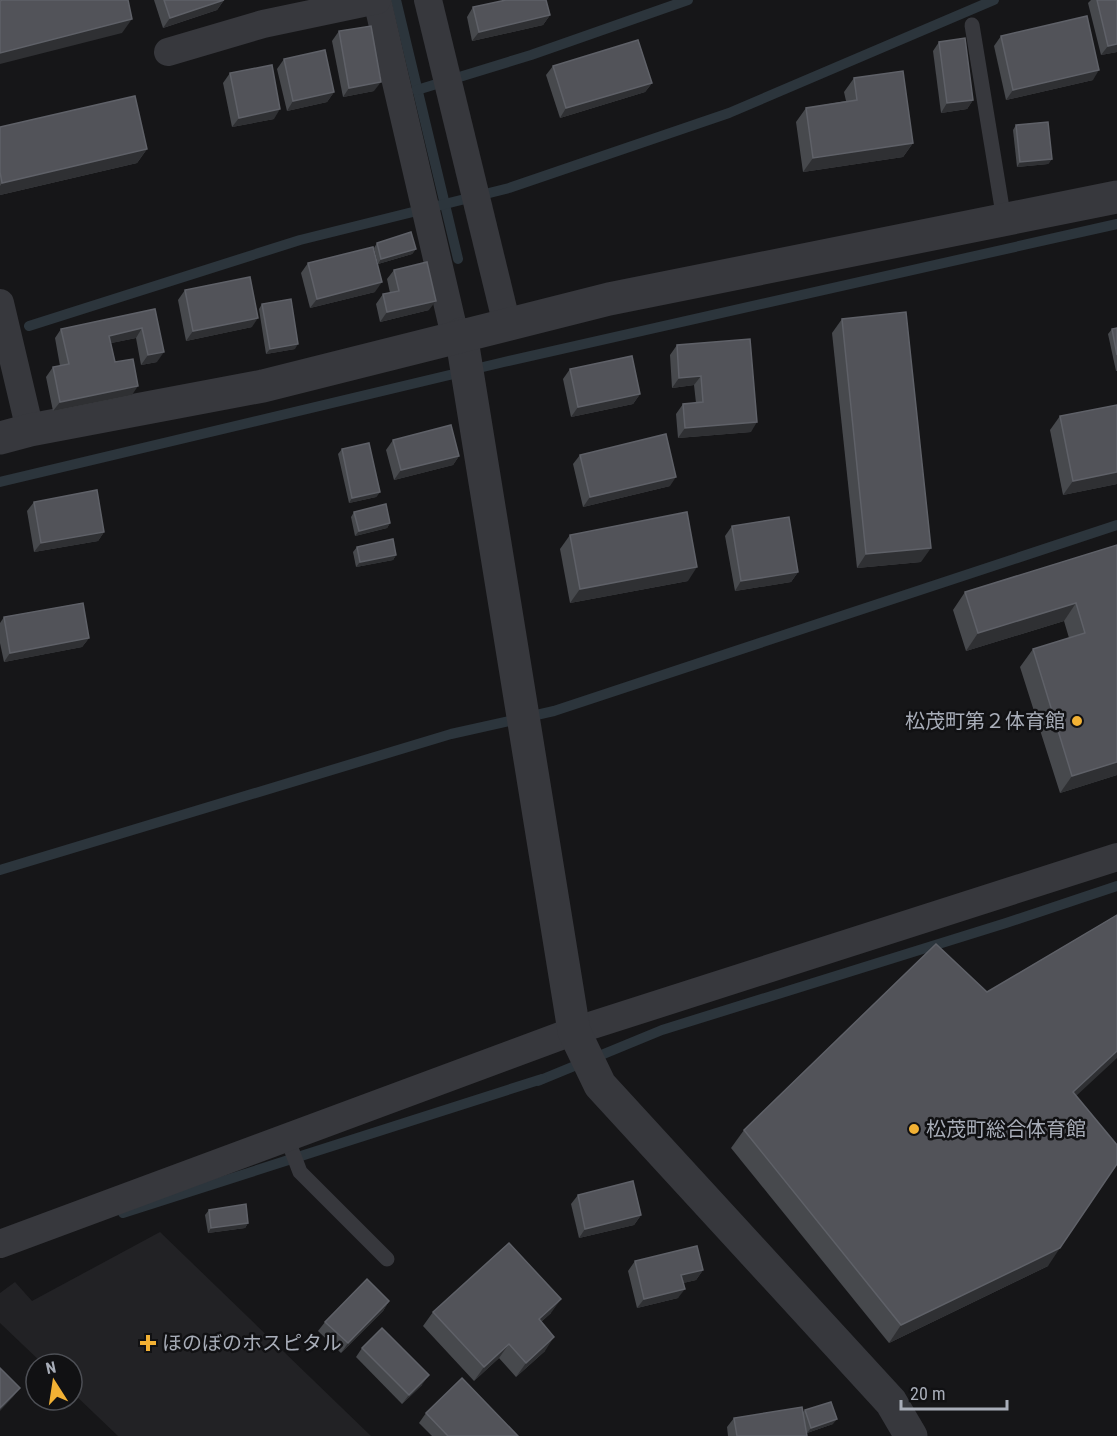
<svg xmlns="http://www.w3.org/2000/svg" width="1117" height="1436" font-family="'Roboto Condensed','Noto Sans JP',sans-serif">
<style>
.built{fill:#222225}
.lines{fill:none;stroke-linecap:round;stroke-linejoin:round}
.stream{stroke:#2c353c;stroke-width:10}
.service{stroke:#37383d;stroke-width:15}
.minor{stroke:#37383d;stroke-width:28}
.tertiary{stroke:#37383d;stroke-width:33}
.wall{fill:#47494d}
.shaded-wall{fill:#2f3033}
.building{fill:#525359;stroke:#5f6168;stroke-width:1.5}
.poi-dot{fill:#f2b134;stroke:#111113;stroke-width:2}
.labels{text-anchor:middle;stroke-width:5;stroke-linejoin:round;paint-order:stroke}
.poi-label{font-size:20px;fill:#a8adb8;stroke:#111113;text-anchor:start}
</style>
<rect width="100%" height="100%" fill="#161618"/>
<!-- built -->
<path class="built" d="M160 1232 371 1436H118L72 1392V1364H43L0 1323V1293L15 1282 32 1301Z"/>
<g class="lines">
<!-- stream -->
<g class="stream">
<path d="M396 0 458 259"/>
<path d="M417 90 531 55 688 0"/>
<path d="M29 326 300 240 509 188 729 113 994 0"/>
<path d="M0 482 504 362 1117 224"/>
<path d="M0 870 451 734 554 711 1117 525"/>
<path d="M538 1081 662 1030 1006 923 1117 886"/>
<path d="M123 1213 542 1079"/>
</g>
<!-- service -->
<g class="service">
<path d="M972 25 1004 220"/>
<path d="M287 1138 300 1172 387 1259"/>
</g>
<!-- minor -->
<g class="minor">
<path d="M377 0 455 336"/>
<path d="M428 0 507 325"/>
<path d="M168 52 263 24 377 0"/>
<path d="M0 303 30 430"/>
<path d="M0 1244 574 1031 1117 857"/>
</g>
<!-- tertiary -->
<g class="tertiary">
<path d="M461 334 574 1031 600 1085 891 1402 911 1436"/>
<path d="M0 438 30 430 263 386 609 299 1117 197"/>
</g>
</g>
<!-- wall -->
<g class="wall">
<path d="M154 0H224L217 10 163 28Z"/>
<path d="M1091 0H1117V52L1101 55 1088 3Z"/>
<path d="M473 7 550 15 543 25 472 41 467 17Z"/>
<path d="M339 31 374 91 343 97 332 41Z"/>
<path d="M1001 36 1093 80 1006 100 994 46Z"/>
<path d="M939 42 973 100 967 109 941 113 933 51Z"/>
<path d="M284 59 334 92 327 102 287 111 277 69Z"/>
<path d="M553 66 652 83 645 92 560 118 546 75Z"/>
<path d="M230 73 274 119 232 127 223 83Z"/>
<path d="M854 78 913 143 903 157 803 172 796 122 806 108 846 101 844 92Z"/>
<path d="M1016 125 1052 159 1048 164 1017 167 1013 130Z"/>
<path d="M0 127 147 149 137 163 0 195Z"/>
<path d="M377 243 416 249 412 254 378 264 374 248Z"/>
<path d="M308 263 375 292 310 308 301 273Z"/>
<path d="M394 270 429 310 380 322 376 304 383 294 390 293 387 279Z"/>
<path d="M185 290 252 327 186 341 178 300Z"/>
<path d="M262 304 295 349 266 354 259 309Z"/>
<path d="M155 309 157 362 141 365 136 338 111 343 115 362 132 395 53 411 46 377 53 367 60 366 55 338 61 329Z"/>
<path d="M842 319 921 562 857 568 832 333Z"/>
<path d="M1117 328V371H1116L1108 334 1112 329Z"/>
<path d="M677 345 751 432 678 438 676 414 683 404 696 403 694 385 672 388 670 355Z"/>
<path d="M570 369 640 394 633 404 571 417 563 379Z"/>
<path d="M1060 416 1117 484 1063 495 1050 430Z"/>
<path d="M393 440 459 456 453 465 394 480 386 450Z"/>
<path d="M342 449 380 492 376 497 349 503 338 454Z"/>
<path d="M580 455 670 486 583 507 573 464Z"/>
<path d="M34 502 104 532 98 541 34 552 27 511Z"/>
<path d="M354 512 390 523 387 528 355 536 351 517Z"/>
<path d="M732 526 798 572 791 582 735 591 725 536Z"/>
<path d="M570 535 688 581 570 603 560 549Z"/>
<path d="M1117 545V775L1060 793 1020 667 1033 649 1069 638 1064 621 966 651 953 610 965 592Z"/>
<path d="M357 547 396 555 393 560 356 567 353 552Z"/>
<path d="M4 617 89 638 82 647 4 662 0 643V623Z"/>
<path d="M1076 1096 1048 1266 889 1343 731 1148 744 1130Z"/>
<path d="M578 1195 641 1215 634 1225 579 1238 571 1204Z"/>
<path d="M209 1210 248 1223 245 1228 208 1233 205 1215Z"/>
<path d="M635 1261 703 1270 696 1280 683 1283 678 1298 637 1308 628 1271Z"/>
<path d="M389 1301 383 1311 341 1353 318 1331 325 1322Z"/>
<path d="M433 1312 551 1313 541 1322 545 1351 516 1377 499 1358 474 1381 423 1326Z"/>
<path d="M362 1348 422 1385 402 1404 356 1357Z"/>
<path d="M805 1410 833 1424 807 1433 806 1429 807 1436H728L727 1427 734 1418 803 1412Z"/>
<path d="M426 1413 518 1436H432L419 1423Z"/>
</g>
<!-- shaded-wall -->
<g class="shaded-wall">
<path d="M224 0 217 10 163 28 170 18Z"/>
<path d="M550 15 543 25 472 41 479 32Z"/>
<path d="M132 19 122 33 0 64V53Z"/>
<path d="M1117 44V52L1101 55 1108 46Z"/>
<path d="M1099 70 1093 80 1006 100 1013 90Z"/>
<path d="M381 82 374 91 343 97 349 88Z"/>
<path d="M652 83 645 92 560 118 566 108Z"/>
<path d="M334 92 327 102 287 111 293 101Z"/>
<path d="M973 100 967 109 941 113 947 103Z"/>
<path d="M280 109 274 119 232 127 239 118Z"/>
<path d="M913 143 903 157 803 172 813 158Z"/>
<path d="M147 149 137 163 0 195V186L2 183Z"/>
<path d="M1052 159 1048 164 1017 167 1020 162Z"/>
<path d="M416 249 412 254 378 264 381 259Z"/>
<path d="M382 282 375 292 310 308 317 299Z"/>
<path d="M436 301 429 310 380 322 387 312Z"/>
<path d="M258 318 252 327 186 341 193 331Z"/>
<path d="M142 328 136 338 102 345 109 336Z"/>
<path d="M298 344 295 349 266 354 270 349Z"/>
<path d="M164 352 157 362 141 365 148 355Z"/>
<path d="M701 376 694 385 672 388 679 378Z"/>
<path d="M138 386 132 395 53 411 60 402Z"/>
<path d="M640 394 633 404 571 417 578 407Z"/>
<path d="M757 422 751 432 678 438 685 428Z"/>
<path d="M459 456 453 465 394 480 401 470Z"/>
<path d="M1117 472V484L1063 495 1073 481Z"/>
<path d="M676 477 670 486 583 507 590 497Z"/>
<path d="M380 492 376 497 349 503 352 498Z"/>
<path d="M390 523 387 528 355 536 359 531Z"/>
<path d="M104 532 98 541 34 552 41 543Z"/>
<path d="M931 548 921 562 857 568 866 554Z"/>
<path d="M396 555 393 560 356 567 360 562Z"/>
<path d="M697 567 688 581 570 603 580 589Z"/>
<path d="M798 572 791 582 735 591 741 581Z"/>
<path d="M1076 603 1064 621 966 651 978 633Z"/>
<path d="M89 638 82 647 4 662 10 653Z"/>
<path d="M1117 762V775L1060 793 1072 776Z"/>
<path d="M1117 1051V1058L1061 1110 1073 1092Z"/>
<path d="M641 1215 634 1225 579 1238 585 1229Z"/>
<path d="M248 1223 245 1228 208 1233 211 1228Z"/>
<path d="M1060 1248 1048 1266 889 1343 901 1325Z"/>
<path d="M703 1270 696 1280 675 1285 681 1275Z"/>
<path d="M685 1289 678 1298 637 1308 644 1299Z"/>
<path d="M561 1299 551 1313 529 1333 539 1319Z"/>
<path d="M389 1301 383 1311 341 1353 348 1343Z"/>
<path d="M554 1337 545 1351 516 1377 526 1363Z"/>
<path d="M509 1344 499 1358 474 1381 484 1367Z"/>
<path d="M429 1375 422 1385 402 1404 409 1395Z"/>
<path d="M20 1388 13 1397 0 1411V1408Z"/>
<path d="M837 1419 833 1424 807 1433 811 1428Z"/>
</g>
<!-- building -->
<g class="building">
<path d="M2 0H128L132 19 0 53V1Z"/>
<path d="M164 0H224L170 18Z"/>
<path d="M506 0H546L550 15 479 32 473 7Z"/>
<path d="M1097 0H1117V44L1108 46Z"/>
<path d="M1087 16 1099 70 1013 90 1001 36Z"/>
<path d="M371 26 381 82 349 88 339 31Z"/>
<path d="M965 38 973 100 947 103 939 42Z"/>
<path d="M638 40 652 83 566 108 553 66Z"/>
<path d="M325 50 334 92 293 101 284 59Z"/>
<path d="M272 65 280 109 239 118 230 73Z"/>
<path d="M903 71 913 143 813 158 806 108 857 100 854 78Z"/>
<path d="M135 96 147 149 2 183 0 172V127Z"/>
<path d="M1048 122 1052 159 1020 162 1016 125Z"/>
<path d="M411 232 416 249 381 259 377 243Z"/>
<path d="M373 247 382 282 317 299 308 263Z"/>
<path d="M427 262 436 301 387 312 383 294 399 291 394 270Z"/>
<path d="M250 277 258 318 193 331 185 290Z"/>
<path d="M291 299 298 344 270 349 262 304Z"/>
<path d="M155 309 164 352 148 355 142 328 109 336 115 362 133 359 138 386 60 402 53 367 69 364 61 329Z"/>
<path d="M906 312 931 548 866 554 842 319Z"/>
<path d="M1117 328V355L1112 329Z"/>
<path d="M750 339 757 422 685 428 683 404 703 402 701 376 679 378 677 345Z"/>
<path d="M632 356 640 394 578 407 570 369Z"/>
<path d="M1117 405V472L1073 481 1060 416Z"/>
<path d="M451 425 459 456 401 470 393 440Z"/>
<path d="M666 434 676 477 590 497 580 455Z"/>
<path d="M369 443 380 492 352 498 342 449Z"/>
<path d="M97 490 104 532 41 543 34 502Z"/>
<path d="M386 504 390 523 359 531 354 512Z"/>
<path d="M687 512 697 567 580 589 570 535Z"/>
<path d="M789 517 798 572 741 581 732 526Z"/>
<path d="M393 539 396 555 360 562 357 547Z"/>
<path d="M1117 545V762L1072 776 1033 649 1085 633 1076 603 978 633 965 592Z"/>
<path d="M83 603 89 638 10 653 4 617Z"/>
<path d="M1117 915V1051L1073 1092 1117 1145V1164L1060 1248 901 1325 744 1130 936 944 987 992Z"/>
<path d="M633 1181 641 1215 585 1229 578 1195Z"/>
<path d="M246 1204 248 1223 211 1228 209 1210Z"/>
<path d="M509 1243 561 1299 539 1319 554 1337 526 1363 509 1344 484 1367 433 1312Z"/>
<path d="M697 1246 703 1270 681 1275 685 1289 644 1299 635 1261Z"/>
<path d="M367 1279 389 1301 348 1343 325 1322Z"/>
<path d="M382 1328 429 1375 409 1395 362 1348Z"/>
<path d="M0 1368 20 1388 0 1408Z"/>
<path d="M462 1378 518 1436H448L426 1413Z"/>
<path d="M831 1402 837 1419 811 1428 805 1410Z"/>
<path d="M802 1407 807 1436H737L734 1418Z"/>
</g>
<!-- markers -->
<g class="poi-dot">
<circle cx="1077" cy="721" r="6"/>
<circle cx="914" cy="1129" r="6"/>
<path d="M145 1334h6v6h6v6h-6v6h-6v-6h-6v-6h6z"/>
</g>
<g class="labels">
<!-- poi labels -->
<g class="poi-label">
<text x="1065" y="728" text-anchor="end">松茂町第２体育館</text>
<text x="926" y="1136">松茂町総合体育館</text>
<text x="162" y="1350">ほのぼのホスピタル</text>
</g>
</g>
<!-- north arrow -->
<g transform="translate(54 1382) rotate(348)"><circle r="28" fill="#111113" stroke="#4d4f55" stroke-width="1.5"/>
<path d="M0-4.5L10 22L0 15L-10 22Z" fill="#f2b134"/>
<text y="-9" font-size="16" font-weight="bold" text-anchor="middle" fill="#a8adb8">N</text>
</g>
<!-- scale -->
<path d="M901 1400v9h106v-9" fill="none" stroke="#a8adb8" stroke-width="3"/>
<text x="910" y="1400" font-size="18" fill="#a8adb8" stroke="#111113" stroke-width="4.5" paint-order="stroke">20 m</text>
</svg>
